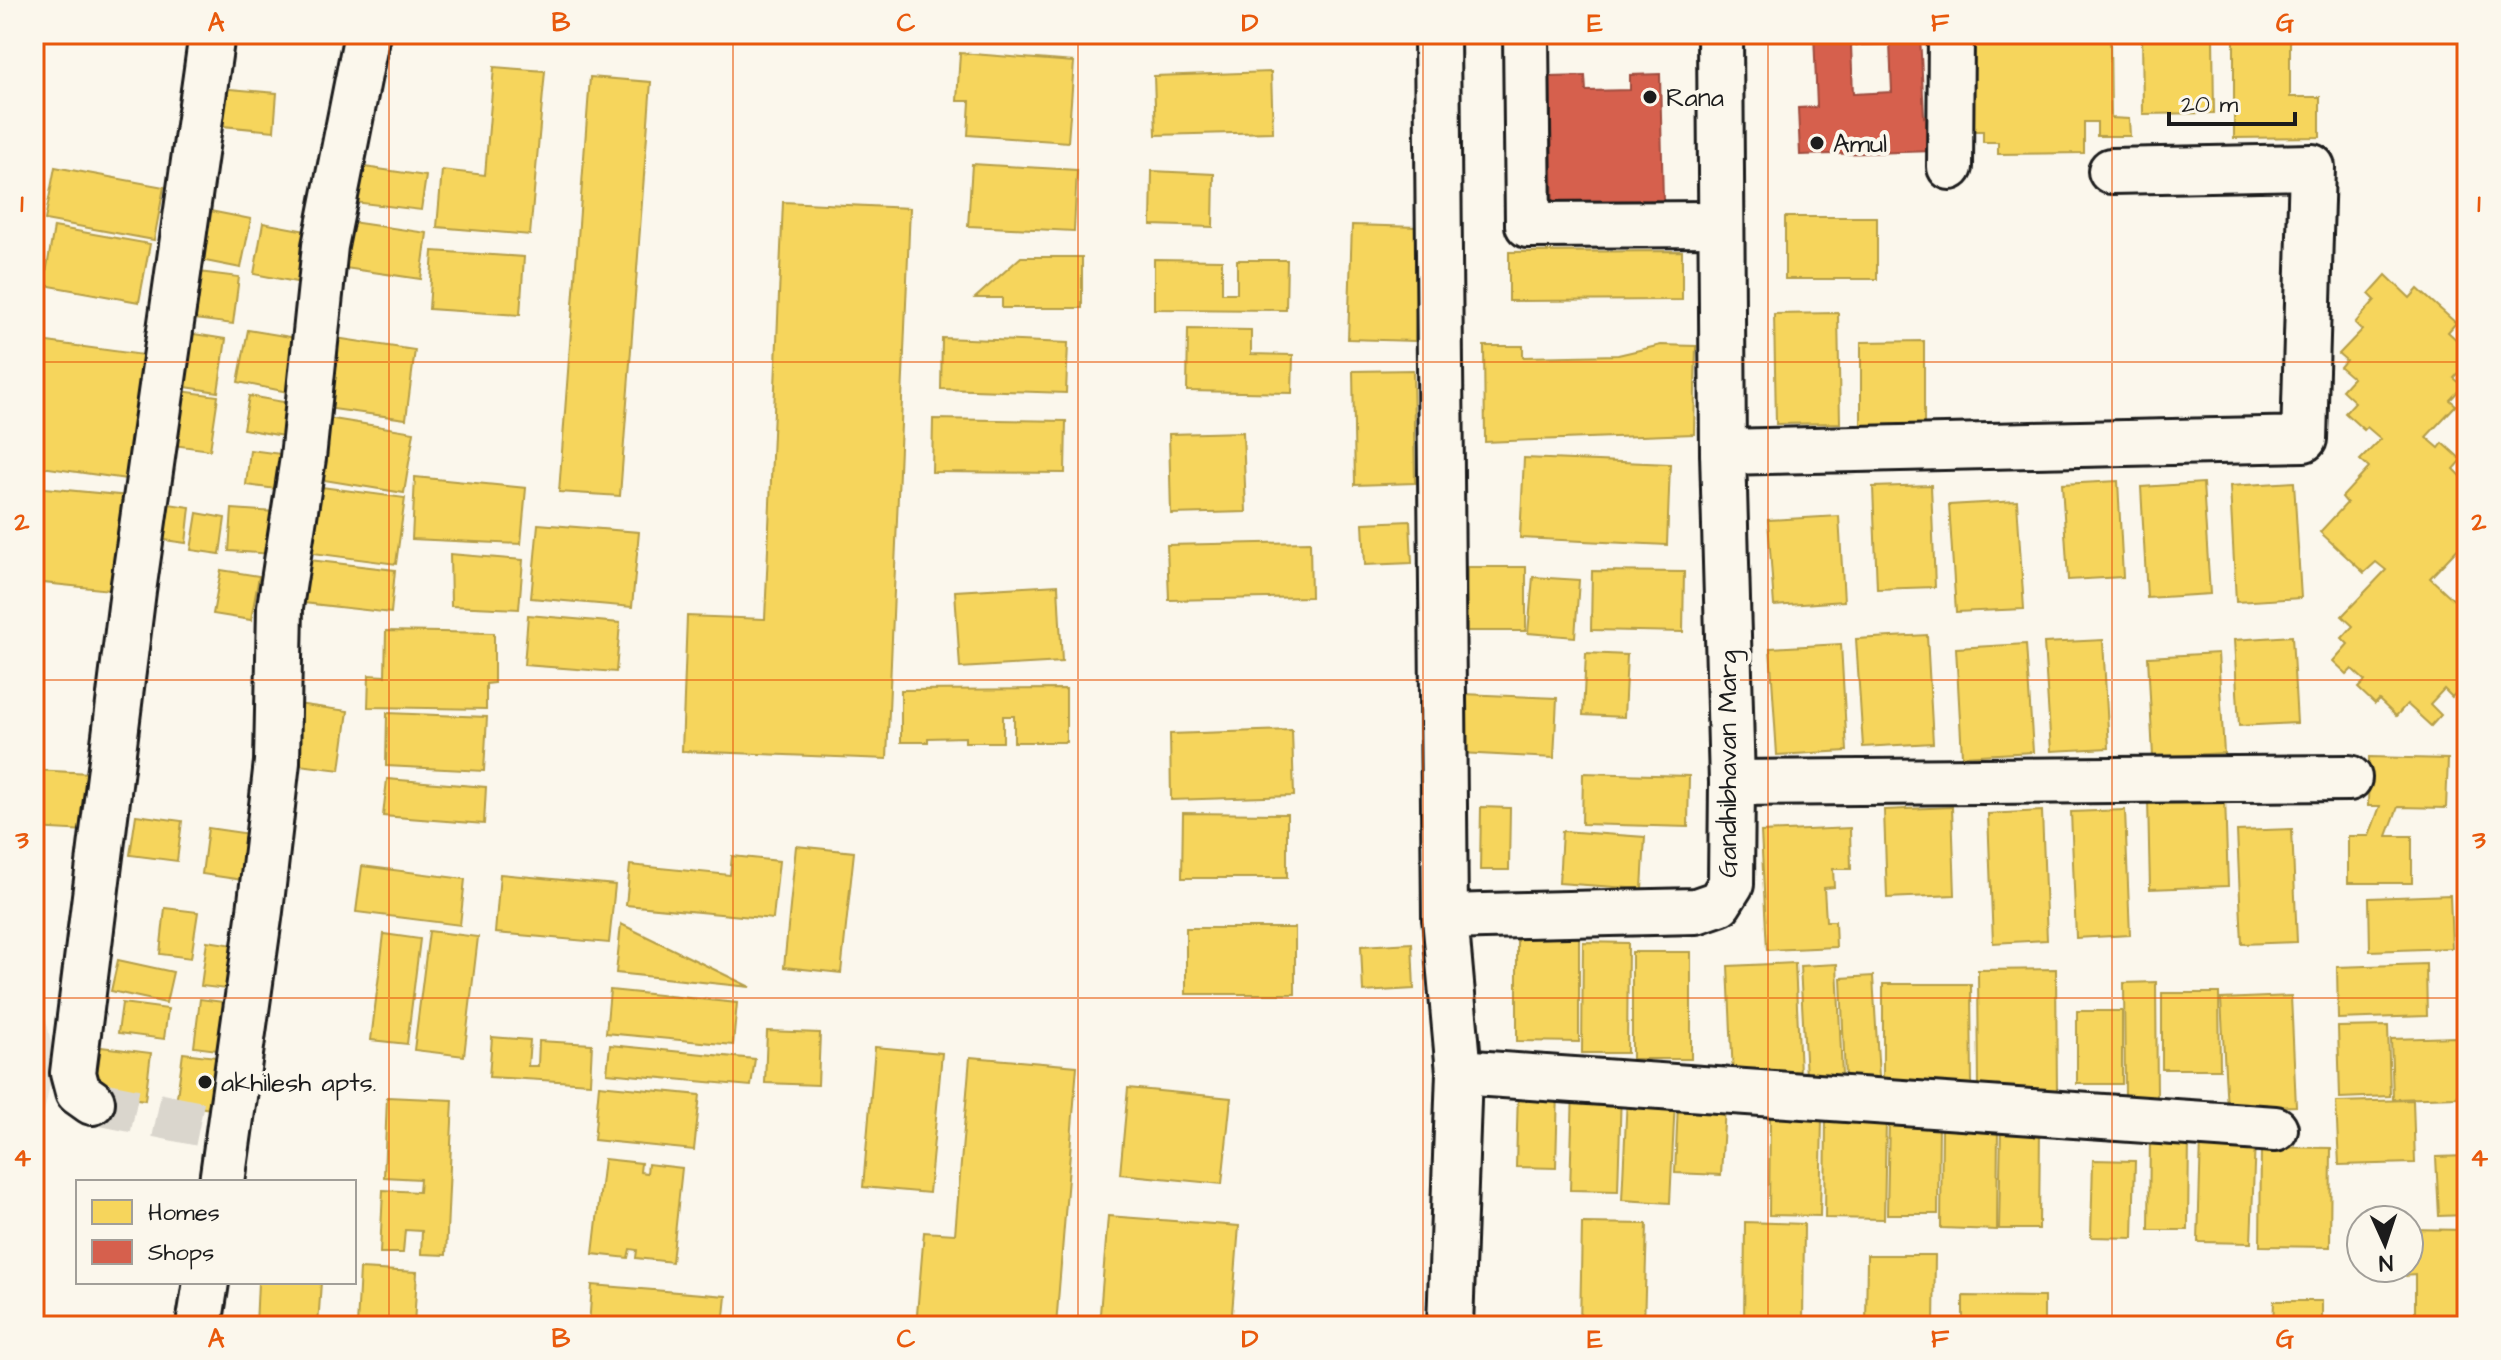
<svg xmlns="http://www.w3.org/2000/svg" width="2501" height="1360" font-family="'Architects Daughter',sans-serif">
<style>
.built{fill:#eae6dc}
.homes{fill:#f6d55c;stroke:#b59e49;stroke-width:2}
.shops{fill:#d6604d;stroke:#9e4c3e;stroke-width:2;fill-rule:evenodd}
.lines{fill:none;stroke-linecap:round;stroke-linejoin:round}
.minor-tunnel{stroke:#dad6cd;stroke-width:44;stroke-dasharray:44 22;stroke-linecap:butt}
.minor-casing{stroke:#1c1c1c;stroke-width:50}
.tertiary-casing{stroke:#1c1c1c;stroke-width:50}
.minor{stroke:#fbf7ec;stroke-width:44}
.tertiary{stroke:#fbf7ec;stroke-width:44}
.grid{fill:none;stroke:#e8590c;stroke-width:2;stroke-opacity:0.55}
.poi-dot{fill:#1c1c1c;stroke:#fbf7ec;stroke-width:3}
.labels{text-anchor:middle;stroke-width:8;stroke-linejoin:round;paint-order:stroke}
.poi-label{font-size:26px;fill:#1c1c1c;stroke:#fbf7ec;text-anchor:start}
.street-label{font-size:26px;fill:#1c1c1c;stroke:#fbf7ec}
.neatline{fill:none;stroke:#e8590c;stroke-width:3}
.grid-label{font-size:26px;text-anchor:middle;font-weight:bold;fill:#e8590c}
</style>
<rect width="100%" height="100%" fill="#fbf7ec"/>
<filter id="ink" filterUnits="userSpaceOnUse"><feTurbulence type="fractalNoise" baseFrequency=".0125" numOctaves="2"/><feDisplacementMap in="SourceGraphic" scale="16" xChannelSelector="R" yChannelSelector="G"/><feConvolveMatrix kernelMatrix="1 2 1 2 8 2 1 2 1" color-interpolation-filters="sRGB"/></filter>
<g filter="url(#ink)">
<!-- built -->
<path class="built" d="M34 978 39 986 55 1061 34 1159Z"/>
<!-- homes -->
<g class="homes">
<path d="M1969 34H2110L2111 118 2129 119 2130 136H2097V122H2084V153L1998 154V142H1983V131H1969Z"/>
<path d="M2142 34H2213L2214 113 2143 114Z"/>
<path d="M2234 34H2290V97H2320V137L2234 138Z"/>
<path d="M960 53 1074 62 1068 142 968 135 970 101H957Z"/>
<path d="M494 67 545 71 530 235 437 227 442 170 485 175Z"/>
<path d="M1271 72 1273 132 1156 135 1154 76Z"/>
<path d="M590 77 651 82 620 496 559 492Z"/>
<path d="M206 87 277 93 274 131 202 124Z"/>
<path d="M972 164 1077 170 1074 231 968 226Z"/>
<path d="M358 166 426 176 421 210 353 202Z"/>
<path d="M55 167 164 187 154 240 45 220Z"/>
<path d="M1152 171 1214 174 1213 227 1151 225Z"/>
<path d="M783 202 910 208 887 759 682 751 687 616 765 619Z"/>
<path d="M195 208 251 219 241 268 185 257Z"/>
<rect x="1785" y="217" width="92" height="62"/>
<path d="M338 220 427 233 421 279 331 266Z"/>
<path d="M263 223 317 233 307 284 254 274Z"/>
<path d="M1352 225 1419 227 1415 341 1348 339Z"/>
<path d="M54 227 150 244 139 302 44 285Z"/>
<path d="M433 251 524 257 520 315 429 309Z"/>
<path d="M1682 251V300L1509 301V252Z"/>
<path d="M1021 257H1082V308H1002V298H975Z"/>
<path d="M1154 259 1222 260V293H1237V260H1287L1286 310 1154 309Z"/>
<path d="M183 270 239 277 233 324 178 317Z"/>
<path d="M2386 275 2410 298 2418 289 2456 323 2448 332 2459 342 2467 333V364L2454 378 2463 386 2450 400 2456 405 2426 437 2439 448 2443 443 2462 460 2454 469 2465 480 2467 478V513L2463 518 2467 522V539L2430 578 2467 612V671L2464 674 2467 681 2452 697 2444 689 2430 704 2441 715 2431 726 2407 704 2396 716 2379 700 2375 704 2358 688 2365 681 2352 669 2347 674 2333 661 2348 644 2342 638 2353 626 2342 616 2386 570 2376 562 2364 573 2320 532 2347 503 2342 497 2369 468 2360 460 2381 439 2367 427 2364 430 2345 413 2355 402 2342 390 2353 378 2340 367 2346 360 2339 354 2362 330 2355 323 2375 300 2369 294Z"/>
<path d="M1838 313 1840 423 1776 424 1774 314Z"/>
<path d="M1188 329 1251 330V354L1293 355 1292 393 1187 391Z"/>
<path d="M248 330 303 339 293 393 238 382Z"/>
<path d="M175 331 226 339 218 392 166 384Z"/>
<path d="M329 337 415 350 406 419 318 407Z"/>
<path d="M942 338 1068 343 1066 393 941 389Z"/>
<path d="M40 341 151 356 134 480 34 466V384Z"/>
<path d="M1924 341V432L1861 433V342Z"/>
<path d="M1661 345 1696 346 1694 434 1485 442 1484 346H1523V357L1618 355Z"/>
<path d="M1413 370 1415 483 1355 485 1353 371Z"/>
<path d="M166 389 218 396 210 450 158 443Z"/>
<path d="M249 396 295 404 289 437 243 429Z"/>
<path d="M327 418 414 432 404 493 318 479Z"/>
<path d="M933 419 1066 421 1065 473 932 472Z"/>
<path d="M1243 432 1246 512 1171 514 1169 434Z"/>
<path d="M250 450 289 455 284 490 246 485Z"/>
<path d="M1524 458 1670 464 1667 545 1520 538Z"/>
<path d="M415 477 526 488 521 544 412 539Z"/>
<path d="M2118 481 2123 577 2068 580 2062 484Z"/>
<path d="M2294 482 2301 598 2236 602 2230 486Z"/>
<path d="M2203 483 2210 594 2147 598 2141 487Z"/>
<path d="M1931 485 1935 587 1877 589 1873 487Z"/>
<path d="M314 486 405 498 396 564 305 552Z"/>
<path d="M34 487 129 496 120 591 34 582Z"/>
<path d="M148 501 190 507 186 543 143 537Z"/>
<path d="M2017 501 2024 609 1956 612 1949 505Z"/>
<path d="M232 509 276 512 273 554 229 551Z"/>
<path d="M197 513 225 518 220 554 191 550Z"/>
<path d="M1839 516 1844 601 1774 606 1768 520Z"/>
<path d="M1410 521 1412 563 1365 565 1363 523Z"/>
<path d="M538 524 639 532 632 607 531 598Z"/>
<path d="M1310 542 1311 597 1169 600 1167 545Z"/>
<path d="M450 554 523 560 519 609 451 606Z"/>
<path d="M309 560 395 570 391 613 304 603Z"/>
<rect x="1467" y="567" width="59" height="64"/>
<path d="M221 570 259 576 251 620 213 614Z"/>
<path d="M1592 571 1684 572 1683 632 1591 630Z"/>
<path d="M1533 577 1579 580 1575 637 1528 633Z"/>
<path d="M1058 585 1062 662 960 668 955 591Z"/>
<path d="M528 615 620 623 616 672 524 665Z"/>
<path d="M386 631 494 633V683L486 684V709L368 707 369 675 385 676Z"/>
<path d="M1927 635 1933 743 1863 747 1856 639Z"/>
<path d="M2292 636 2297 723 2239 726 2234 640Z"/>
<path d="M2103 640 2109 748 2051 751 2044 643Z"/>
<path d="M1841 644 1847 751 1777 755 1770 648Z"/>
<path d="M2026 644 2033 752 1962 756 1956 648Z"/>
<path d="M1586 653 1627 655 1624 717 1583 715Z"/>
<path d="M2218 653 2224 753 2153 757 2148 657Z"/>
<path d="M1066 689V742H1014V716H1003V742H965V737L928 738V742H901V690Z"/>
<path d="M1463 694 1557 698 1554 758 1460 753Z"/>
<path d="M297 704 348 711 340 770 290 764Z"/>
<path d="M387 713 487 717 484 771 386 766Z"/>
<path d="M1292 730 1294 796 1171 800 1170 734Z"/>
<path d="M2369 757 2448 759 2446 808 2398 807 2387 836H2412V883H2348V836H2369L2380 806H2368Z"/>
<path d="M34 770 90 773 87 831 34 828Z"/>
<path d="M1583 773 1689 776 1688 827 1582 824Z"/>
<path d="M387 779 486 787 484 824 383 816Z"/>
<path d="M2225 797 2228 886 2150 889 2148 800Z"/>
<path d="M1481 807 1510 808 1509 870H1480Z"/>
<path d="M1952 807 1955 895 1887 898 1884 810Z"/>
<path d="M2125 810 2130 935 2076 938 2071 812Z"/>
<path d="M2042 811 2047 940 1993 943 1988 814Z"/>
<path d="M1183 813 1287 814V878H1182Z"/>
<path d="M136 815 182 821 177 861 130 855Z"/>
<path d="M208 828 250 834 243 880 202 874Z"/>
<path d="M1850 828 1851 869H1833L1834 887 1824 888 1826 921H1835L1836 947 1767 950 1761 832Z"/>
<path d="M2292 829 2297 942 2242 944 2237 831Z"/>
<path d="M1562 831 1645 837 1642 889 1559 883Z"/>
<path d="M796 846 854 852 841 973 784 967Z"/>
<path d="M732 856 779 861 773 919 626 905 630 865 730 875Z"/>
<path d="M362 866 465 879 460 925 356 912Z"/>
<path d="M500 874 615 885 609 943 495 933Z"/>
<path d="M2450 895 2452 948 2370 951 2369 898Z"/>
<path d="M165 908 198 912 191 958 160 954Z"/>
<path d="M621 924 750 987 616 973Z"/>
<rect x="1186" y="928" width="109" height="66"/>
<path d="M429 931 478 937 464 1056 414 1050Z"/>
<path d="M384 934 420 939 407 1044 371 1040Z"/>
<path d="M1517 937 1579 938V1042L1517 1041Z"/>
<path d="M207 941 241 946 234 990 201 986Z"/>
<path d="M1583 942 1628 943 1627 1053H1582Z"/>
<path d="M1412 943 1414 989 1363 992 1361 946Z"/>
<rect x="1632" y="952" width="59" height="107"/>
<path d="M118 960 173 972 166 1003 111 991Z"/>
<path d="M1795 963 1800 1072 1733 1076 1728 966Z"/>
<path d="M1837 964 1842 1075 1806 1077 1800 966Z"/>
<path d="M2426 964 2427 1016 2338 1019 2337 967Z"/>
<path d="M2056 969 2057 1091H1979L1978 970Z"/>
<path d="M1873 976 1879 1077 1845 1079 1841 978Z"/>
<path d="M2156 982 2157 1097 2125 1098 2124 983Z"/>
<path d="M1883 984H1971L1972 1086 1883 1087Z"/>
<path d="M610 990 737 1003 733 1045 606 1033Z"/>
<path d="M2162 993H2219L2220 1069H2162Z"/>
<path d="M2291 996 2296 1106 2227 1109 2221 999Z"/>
<path d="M200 999 239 1004 232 1052 194 1047Z"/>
<path d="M122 1003 168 1009 164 1039 118 1033Z"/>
<rect x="2077" y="1011" width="45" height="73"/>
<path d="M2388 1026 2390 1096 2340 1098 2338 1027Z"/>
<path d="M767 1031 820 1033 818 1085 765 1083Z"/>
<path d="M492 1037 530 1040 528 1066H538L539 1041 592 1044 590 1083 489 1077Z"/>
<path d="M2456 1037 2458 1097 2393 1099 2391 1039Z"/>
<path d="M610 1045 755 1059 751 1086 607 1073Z"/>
<path d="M101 1047 151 1053 145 1100 94 1093Z"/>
<path d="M875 1047 942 1053 929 1193 863 1187Z"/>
<path d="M183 1053 233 1059 226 1111 176 1104Z"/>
<path d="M970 1057 1077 1066 1056 1326H916L924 1232 955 1234Z"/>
<path d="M599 1085 700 1095 694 1150 594 1140Z"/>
<path d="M1128 1088 1231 1098 1222 1184 1120 1174Z"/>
<path d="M1573 1089 1621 1091 1618 1191 1570 1190Z"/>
<path d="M1518 1090H1558L1556 1168 1516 1167Z"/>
<path d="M387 1097 453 1100 446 1255 421 1254 422 1231 405 1230 403 1253H380L383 1190 419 1192 420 1179 384 1177Z"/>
<path d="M1627 1097 1675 1100 1670 1203 1622 1200Z"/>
<path d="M2413 1100 2415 1163 2339 1165 2336 1102Z"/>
<path d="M1678 1103 1725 1106 1721 1175 1675 1173Z"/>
<path d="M1770 1117H1822L1820 1216 1769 1215Z"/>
<path d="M1826 1119 1886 1120 1884 1219 1825 1218Z"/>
<path d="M1889 1120H1939L1938 1214H1887Z"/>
<path d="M1942 1126 1998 1127 1997 1230 1941 1228Z"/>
<path d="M2001 1127 2040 1128 2039 1229H1999Z"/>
<path d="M2150 1135H2189L2188 1230H2149Z"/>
<path d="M2201 1138 2255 1140 2251 1243 2198 1242Z"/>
<path d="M2261 1147 2331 1148 2330 1247 2260 1246Z"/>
<path d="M2467 1156V1215L2439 1216 2436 1157Z"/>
<path d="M604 1159 641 1163 640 1172 647 1173 648 1164 682 1168 672 1262 636 1258 637 1250 630 1249 628 1258 593 1254Z"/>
<path d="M2093 1160 2135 1161 2133 1238 2091 1237Z"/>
<path d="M1108 1216 1239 1226 1231 1326H1099Z"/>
<path d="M1745 1222 1804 1224 1803 1326H1744Z"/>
<path d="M1582 1223 1647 1224 1644 1326H1580Z"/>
<path d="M2409 1229 2467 1230V1326H2415V1275L2406 1276V1268H2409Z"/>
<path d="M1867 1255H1935L1934 1326H1866Z"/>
<path d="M360 1269 417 1272 414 1326H357Z"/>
<path d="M258 1282H321L318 1326H256Z"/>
<path d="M592 1285 726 1296 723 1326H589Z"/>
<path d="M1963 1296 2044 1297V1326H1963Z"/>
<path d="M2274 1301H2322V1326H2273Z"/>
</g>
<!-- shops -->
<g class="shops">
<path d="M1814 34H1920L1924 117 1936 110 1935 151 1800 155 1798 108 1817 107ZM1890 44 1892 92 1853 94 1851 45Z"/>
<path d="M1660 74 1663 201 1553 204 1550 77 1585 76 1586 91 1630 90V75Z"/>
</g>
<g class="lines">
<!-- minor-tunnel -->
<path class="minor-tunnel" d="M92 1102 230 1130"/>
<!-- minor casing -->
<g class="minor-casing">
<g id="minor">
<path d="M1437 34 1445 917"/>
<path d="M1526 34 1528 225 1721 224"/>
<path d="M1950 167 1951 34"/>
<path d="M1723 452 2304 439 2312 167 2111 171"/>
<path d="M1732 783 2349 778"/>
<path d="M1459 1072 2275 1129"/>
<path d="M92 1102 78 1092 73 1073 133 591 212 34"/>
<path d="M222 1182 260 911 277 762 280 607 303 458 325 246 367 34"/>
<path d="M199 1326 206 1282"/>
</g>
</g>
<!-- tertiary casing -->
<g class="tertiary-casing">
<path id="tertiary" d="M1450 1326 1459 1072 1445 917 1696 911 1719 903 1731 884 1732 783 1723 452 1720 34"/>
</g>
<!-- minor -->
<use href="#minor" class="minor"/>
<!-- tertiary -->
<use href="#tertiary" class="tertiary"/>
</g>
</g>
<!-- grid -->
<path class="grid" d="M389 34V1326M733 34V1326M1078 34V1326M1423 34V1326M1768 34V1326M2112 34V1326M34 362H2467M34 680H2467M34 998H2467"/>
<!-- markers -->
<g class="poi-dot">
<circle cx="1650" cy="97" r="8"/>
<circle cx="1817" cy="143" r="8"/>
<circle cx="205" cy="1082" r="8"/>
</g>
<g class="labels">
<!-- poi labels -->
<g class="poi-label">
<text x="1666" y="106">Rana</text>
<text x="1833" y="152">Amul</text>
<text x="221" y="1091">akhilesh apts.</text>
</g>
<!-- street labels -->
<g class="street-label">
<text transform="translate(1727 764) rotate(-90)" y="9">Gandhibhavan Marg</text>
</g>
</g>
<!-- margin -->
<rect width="2501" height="1360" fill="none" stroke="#fbf7ec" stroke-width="88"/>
<!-- legend -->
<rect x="76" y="1180" width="280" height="104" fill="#fbf7ec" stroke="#a29f99" stroke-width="2"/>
<rect x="92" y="1200" width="40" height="24" fill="#f6d55c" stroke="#a29f99" stroke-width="2"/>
<text x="148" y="1220" font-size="24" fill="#1c1c1c">Homes</text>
<rect x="92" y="1240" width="40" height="24" fill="#d6604d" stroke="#a29f99" stroke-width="2"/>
<text x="148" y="1260" font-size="24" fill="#1c1c1c">Shops</text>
<!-- north arrow -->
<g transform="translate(2385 1244) rotate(177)"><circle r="38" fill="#fbf7ec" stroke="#a29f99" stroke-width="2"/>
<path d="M0-6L14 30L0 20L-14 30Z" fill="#1c1c1c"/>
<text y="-12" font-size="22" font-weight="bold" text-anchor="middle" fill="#1c1c1c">N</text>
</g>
<!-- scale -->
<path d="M2169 112v12h126v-12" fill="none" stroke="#1c1c1c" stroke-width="4"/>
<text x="2181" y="112" font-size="24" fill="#1c1c1c" stroke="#fbf7ec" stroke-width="6" paint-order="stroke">20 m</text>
<rect x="44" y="44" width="2413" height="1272" class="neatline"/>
<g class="grid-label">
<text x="216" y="31">A</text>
<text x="561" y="31">B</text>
<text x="906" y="31">C</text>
<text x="1250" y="31">D</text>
<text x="1595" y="31">E</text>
<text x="1940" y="31">F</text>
<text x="2285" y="31">G</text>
<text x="22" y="212">1</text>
<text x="2479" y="212">1</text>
<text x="22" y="530">2</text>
<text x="2479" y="530">2</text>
<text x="22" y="848">3</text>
<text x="2479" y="848">3</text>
<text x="22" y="1166">4</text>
<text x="2479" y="1166">4</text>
<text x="216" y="1347">A</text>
<text x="561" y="1347">B</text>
<text x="906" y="1347">C</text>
<text x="1250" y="1347">D</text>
<text x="1595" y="1347">E</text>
<text x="1940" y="1347">F</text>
<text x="2285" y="1347">G</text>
</g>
</svg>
